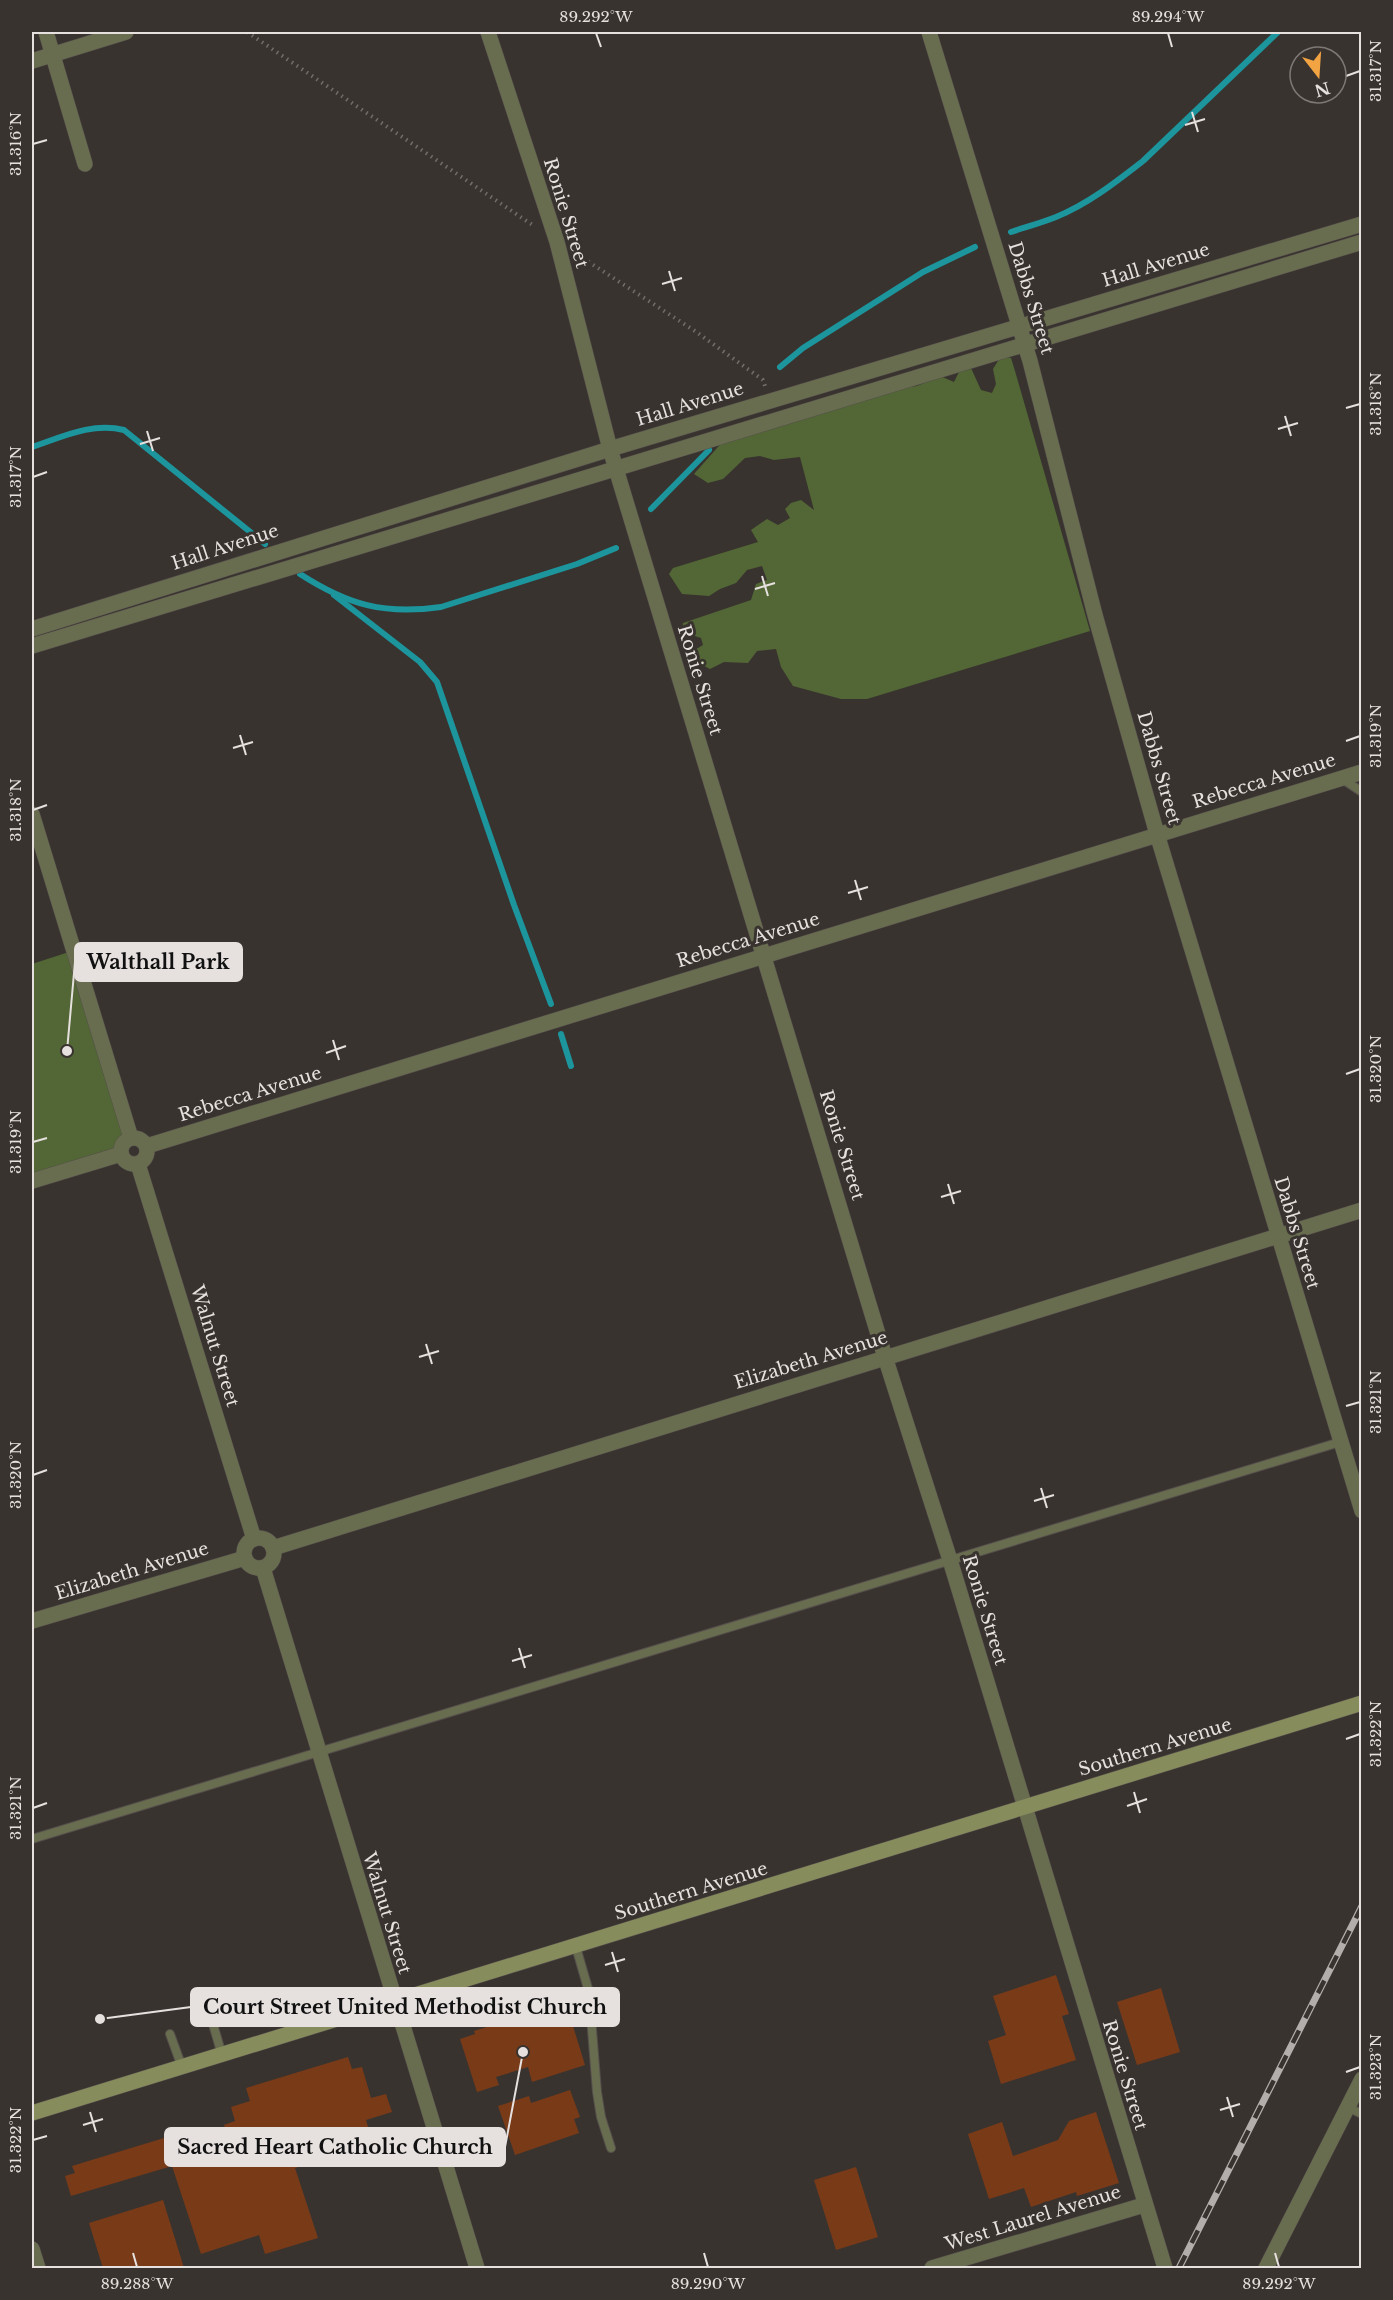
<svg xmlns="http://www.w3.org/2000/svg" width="1393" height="2300" font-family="'Libre Baskerville',serif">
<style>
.green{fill:#526735}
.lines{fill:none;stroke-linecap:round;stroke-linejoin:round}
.stream{stroke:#1c959d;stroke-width:6}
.building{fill:#793b17}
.service-casing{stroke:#554f4c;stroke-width:10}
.minor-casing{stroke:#554f4c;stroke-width:16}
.tertiary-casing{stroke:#554f4c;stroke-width:16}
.secondary-casing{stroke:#554f4c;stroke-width:16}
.path{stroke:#726d6a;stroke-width:4;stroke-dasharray:1.5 4.5;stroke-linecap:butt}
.service{stroke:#696d4f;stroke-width:8}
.minor{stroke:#696d4f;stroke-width:15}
.tertiary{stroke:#696d4f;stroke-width:15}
.secondary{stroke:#878c5d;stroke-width:15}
.rail-casing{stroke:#b3aeac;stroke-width:7}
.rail{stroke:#393330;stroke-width:4.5;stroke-dasharray:14;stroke-linecap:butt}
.ticks{fill:none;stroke:#e6e1df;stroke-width:2}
.labels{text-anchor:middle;stroke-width:6;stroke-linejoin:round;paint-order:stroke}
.street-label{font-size:18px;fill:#e6e1df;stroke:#393330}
.leader{fill:none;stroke:#e6e1df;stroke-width:2}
.callout-dot{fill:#e6e1df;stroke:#393330;stroke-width:2}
.callout{fill:#e6e1df;stroke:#e6e1df;stroke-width:2}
.callout-label{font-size:20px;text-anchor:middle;font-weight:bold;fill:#111}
.neatline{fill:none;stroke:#e6e1df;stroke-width:2}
.ticks-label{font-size:15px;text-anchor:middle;fill:#e6e1df}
</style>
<rect width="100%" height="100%" fill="#393330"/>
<!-- green -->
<g class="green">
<path d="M1001 356 1011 358 1015 371 1090 631 867 699H841L793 686 781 667 776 649 757 651 748 663 724 662 710 669 697 662 691 652 703 645 701 638 682 632 683 623 751 600 756 584 767 580 762 566 747 570 736 583 720 589 709 596 682 594 669 574 673 568 758 542 751 530 767 519 778 525 790 518 785 509 791 503 801 500 814 510 800 457 774 460 760 456 745 458 723 479 708 483 694 474 725 439 892 389 917 386 940 376 954 382 961 368H971L981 390 992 393 996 384 993 369Z"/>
<path d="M72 951 127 1140 121 1150 32 1181V964Z"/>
</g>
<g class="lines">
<!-- stream -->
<g class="stream">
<path d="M1011 232C1026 227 1041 223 1056 217 1088 204 1116 182 1143 161L1278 32"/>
<path d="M780 367 803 348 923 272 975 247"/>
<path d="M32 447C62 437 92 422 124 430L265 544"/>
<path d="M651 509 709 450"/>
<path d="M300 574C348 605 384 615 441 607L577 564 616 548"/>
<path d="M334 595 420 662 437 682 514 905 551 1004"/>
<path d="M561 1034 571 1066"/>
</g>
</g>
<!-- building -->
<g class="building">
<path d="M1056 1975 1069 2014 1062 2016 1076 2060 1001 2084 988 2041 1006 2035 993 1996Z"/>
<path d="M1161 1988 1180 2052 1137 2065 1117 2002Z"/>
<path d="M548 1996 550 2002 564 1997 585 2065 532 2082 528 2067 496 2077 499 2085 477 2092 460 2039 475 2034 474 2031 512 2019 508 2009Z"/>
<path d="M348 2057 352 2069 362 2067 371 2098 386 2094 392 2112 366 2120 373 2144 295 2168 318 2238 265 2254 259 2235 201 2254 172 2166 71 2196 65 2176 75 2173 72 2166 164 2138 167 2152 227 2133 224 2125 235 2121 231 2107 250 2101 246 2088Z"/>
<path d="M570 2090 580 2117 574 2119 579 2133 515 2155 498 2106 529 2096 531 2103Z"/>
<path d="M1096 2112 1119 2183 1077 2196 1076 2192 1031 2207 1024 2188 989 2199 968 2134 1002 2122 1013 2156 1058 2140 1069 2121Z"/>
<path d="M856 2167 878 2237 836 2250 814 2180Z"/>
<path d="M163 2200 184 2268H103L89 2223Z"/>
</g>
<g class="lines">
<!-- service casing -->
<g class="service-casing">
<g id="service">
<path d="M1341 778 1362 792"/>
<path d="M32 1839 1340 1442"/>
<path d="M576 1947 589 1992 597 2092 601 2117 611 2148"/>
<path d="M208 2007 222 2055"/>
<path d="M170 2034 182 2067"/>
<path d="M1347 2107 1362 2114"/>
</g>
</g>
<!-- minor casing -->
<g class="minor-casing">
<g id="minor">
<path d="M46 32 85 164"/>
<path d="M488 32 557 242 610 449"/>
<path d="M929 32 1030 361 1095 615 1157 834 1362 1511"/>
<path d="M147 1146 1362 772"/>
<path d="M32 1181 121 1154"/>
<path d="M273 1548 1362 1210"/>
<path d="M32 1621 245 1558"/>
<path d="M32 2249 38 2268"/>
<path d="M1266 2268 1362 2079"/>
</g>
</g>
<!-- tertiary casing -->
<g class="tertiary-casing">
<g id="tertiary">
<path d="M32 61 126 32"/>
<path d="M610 449 885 1357 950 1560 1165 2268"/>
<path d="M32 629 610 449 1362 224"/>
<path d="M32 646 1362 242"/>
<path d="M32 814 131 1138"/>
<circle cx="134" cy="1151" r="13"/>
<path d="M138 1164 254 1539"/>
<circle cx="259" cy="1553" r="15"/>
<path d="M263 1568 477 2268"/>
<path d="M932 2268 1144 2205"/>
</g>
</g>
<!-- secondary casing -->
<g class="secondary-casing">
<path id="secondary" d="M32 2113 1362 1703"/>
</g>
<!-- path -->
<g class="path">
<path d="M247 32 534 226"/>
<path d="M578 255 695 331 763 380 765 386"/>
</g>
<!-- service -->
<use href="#service" class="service"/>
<!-- minor -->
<use href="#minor" class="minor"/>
<!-- tertiary -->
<use href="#tertiary" class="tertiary"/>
<!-- secondary -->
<use href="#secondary" class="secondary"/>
<!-- rail casing -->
<g class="rail-casing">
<path id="rail" d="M1179 2268 1362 1906"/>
</g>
<!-- rail -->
<use href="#rail" class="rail"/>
</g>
<!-- ticks -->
<path class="ticks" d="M596 33 601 47M1168 33 1172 47M1346 76 1360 71M1192 112 1198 132M1185 125 1205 119M33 144 47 140M669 271 675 291M662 284 682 278M1346 408 1360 404M1285 416 1291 436M1278 429 1298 423M147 431 153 451M140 444 160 438M33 477 47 472M762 576 768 596M755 589 775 583M240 735 246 755M1346 741 1360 736M233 748 253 742M33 810 47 805M855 880 861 900M848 893 868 887M333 1040 339 1060M326 1053 346 1046M1346 1074 1360 1069M33 1142 47 1138M948 1184 954 1204M941 1197 961 1191M426 1344 432 1364M419 1357 439 1351M1346 1406 1360 1402M33 1475 47 1470M1041 1488 1047 1508M1034 1501 1054 1495M519 1648 525 1668M512 1661 532 1655M1346 1739 1360 1734M1134 1792 1140 1813M1127 1806 1147 1799M33 1808 47 1803M612 1952 618 1972M605 1965 625 1959M1346 2072 1360 2067M1227 2097 1233 2117M1220 2110 1240 2104M90 2112 96 2132M83 2125 103 2119M33 2140 47 2136M133 2253 137 2267M704 2253 708 2267M1275 2253 1279 2267"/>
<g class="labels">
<!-- street labels -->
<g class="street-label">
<text transform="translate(566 213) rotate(73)" y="6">Ronie Street</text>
<text transform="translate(1156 265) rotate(-17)" y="6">Hall Avenue</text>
<text transform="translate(1031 298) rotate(73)" y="6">Dabbs Street</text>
<text transform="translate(690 404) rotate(-17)" y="6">Hall Avenue</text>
<text transform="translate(225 547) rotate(-18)" y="6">Hall Avenue</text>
<text transform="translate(700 680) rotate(73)" y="6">Ronie Street</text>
<text transform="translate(1159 768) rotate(74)" y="6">Dabbs Street</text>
<text transform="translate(1264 781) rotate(-17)" y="6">Rebecca Avenue</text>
<text transform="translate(748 940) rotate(-17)" y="6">Rebecca Avenue</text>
<text transform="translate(250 1094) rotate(-17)" y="6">Rebecca Avenue</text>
<text transform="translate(842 1145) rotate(73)" y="6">Ronie Street</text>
<text transform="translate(1297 1233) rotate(73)" y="6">Dabbs Street</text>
<text transform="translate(215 1346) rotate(73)" y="6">Walnut Street</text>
<text transform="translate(811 1360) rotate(-17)" y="6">Elizabeth Avenue</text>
<text transform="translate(132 1571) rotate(-17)" y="6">Elizabeth Avenue</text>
<text transform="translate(985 1610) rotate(73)" y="6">Ronie Street</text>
<text transform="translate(1155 1747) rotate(-17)" y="6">Southern Avenue</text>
<text transform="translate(691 1891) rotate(-17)" y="6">Southern Avenue</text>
<text transform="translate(387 1913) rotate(73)" y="6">Walnut Street</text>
<text transform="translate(1125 2075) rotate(73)" y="6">Ronie Street</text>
<text transform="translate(1033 2218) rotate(-17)" y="6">West Laurel Avenue</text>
</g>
</g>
<!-- callouts -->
<path class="leader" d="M67 1051L75 962M100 2019L191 2007M523 2052L505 2147"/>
<g class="callout-dot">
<circle cx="67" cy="1051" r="6"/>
<circle cx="100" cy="2019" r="6"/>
<circle cx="523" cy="2052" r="6"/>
</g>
<g class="callout">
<rect x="75" y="943" width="167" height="38" rx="6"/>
<rect x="191" y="1988" width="428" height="38" rx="6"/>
<rect x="165" y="2128" width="340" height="38" rx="6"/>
</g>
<g class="callout-label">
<text x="158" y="969">Walthall Park</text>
<text x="405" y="2014">Court Street United Methodist Church</text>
<text x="335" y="2154">Sacred Heart Catholic Church</text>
</g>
<!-- border -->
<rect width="1393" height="2300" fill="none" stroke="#393330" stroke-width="66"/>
<!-- north arrow -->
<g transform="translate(1318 75) rotate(163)"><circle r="28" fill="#393330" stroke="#7e7976" stroke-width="1.5"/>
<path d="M0-4.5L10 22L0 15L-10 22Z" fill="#f3a442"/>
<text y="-9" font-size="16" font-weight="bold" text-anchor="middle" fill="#e6e1df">N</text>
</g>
<rect x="33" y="33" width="1327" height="2234" class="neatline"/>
<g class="ticks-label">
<text x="596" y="22">89.292°W</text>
<text x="1168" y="22">89.294°W</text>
<text transform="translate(1376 71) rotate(-90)" y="5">31.317°N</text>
<text transform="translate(16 144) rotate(-90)" y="5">31.316°N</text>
<text transform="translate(1376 404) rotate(-90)" y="5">31.318°N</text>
<text transform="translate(16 477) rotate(-90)" y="5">31.317°N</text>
<text transform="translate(1376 736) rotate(-90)" y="5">31.319°N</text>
<text transform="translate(16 810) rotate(-90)" y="5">31.318°N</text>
<text transform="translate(1376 1069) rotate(-90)" y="5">31.320°N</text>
<text transform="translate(16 1142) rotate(-90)" y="5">31.319°N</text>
<text transform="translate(1376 1402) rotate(-90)" y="5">31.321°N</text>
<text transform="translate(16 1475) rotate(-90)" y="5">31.320°N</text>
<text transform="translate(1376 1734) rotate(-90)" y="5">31.322°N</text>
<text transform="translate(16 1808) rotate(-90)" y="5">31.321°N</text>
<text transform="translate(1376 2067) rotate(-90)" y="5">31.323°N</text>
<text transform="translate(16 2140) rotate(-90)" y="5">31.322°N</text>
<text x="137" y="2289">89.288°W</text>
<text x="708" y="2289">89.290°W</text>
<text x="1279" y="2289">89.292°W</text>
</g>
</svg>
